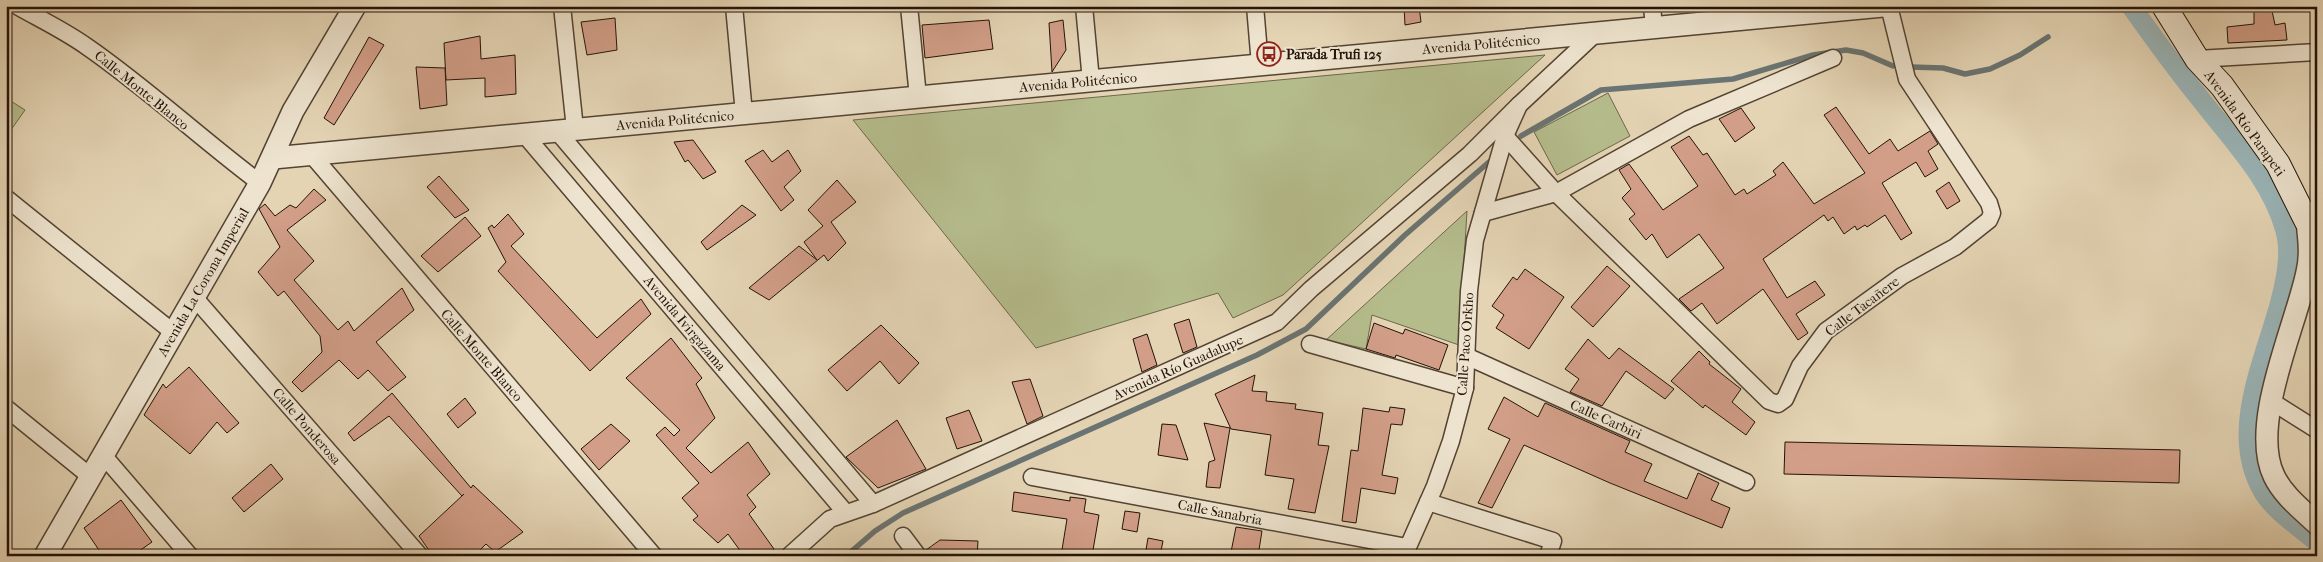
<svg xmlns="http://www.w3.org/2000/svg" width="2323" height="562" font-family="'IM FELL French Canon',serif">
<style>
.green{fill:#b5bc8c;stroke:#6c684a}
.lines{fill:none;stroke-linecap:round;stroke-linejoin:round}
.stream{stroke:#6a7472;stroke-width:5.5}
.canal{stroke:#9ab5b8;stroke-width:20}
.building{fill:#d29e88;stroke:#231308}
.minor-casing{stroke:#534333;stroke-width:19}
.tertiary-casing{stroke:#534333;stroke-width:24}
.secondary-casing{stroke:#231308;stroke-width:26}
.minor{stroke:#ede3ce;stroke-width:16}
.tertiary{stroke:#ede3ce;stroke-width:21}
.secondary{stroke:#ede3ce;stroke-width:24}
.labels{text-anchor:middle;stroke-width:4;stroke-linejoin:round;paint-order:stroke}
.street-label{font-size:14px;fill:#231308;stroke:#ede3ce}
.poi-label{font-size:14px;font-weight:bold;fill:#231308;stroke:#ede3ce;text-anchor:start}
</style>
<rect width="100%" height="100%" fill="#e4d4b4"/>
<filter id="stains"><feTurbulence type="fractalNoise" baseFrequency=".004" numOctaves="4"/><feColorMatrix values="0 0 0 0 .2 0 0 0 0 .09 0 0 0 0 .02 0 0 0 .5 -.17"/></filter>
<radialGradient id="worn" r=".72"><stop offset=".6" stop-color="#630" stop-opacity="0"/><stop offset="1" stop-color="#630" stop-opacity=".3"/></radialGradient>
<!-- green -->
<g class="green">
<path d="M1545 55 1283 295 1233 318 1218 293 1036 348 853 120Z"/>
<path d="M1608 93 1630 136 1557 175 1534 132Z"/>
<path d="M6 98 25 110 6 137Z"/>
<path d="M1467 211 1459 345 1372 315 1366 349 1326 340Z"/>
</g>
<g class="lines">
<!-- stream -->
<g class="stream">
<path d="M1911 67 1943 68 1965 74 1990 69 2020 55 2048 37"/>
<path d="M1521 136 1601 90 1733 79 1813 55 1846 50 1863 53 1893 66"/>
<path d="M846 556 875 531 903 513 1257 355 1306 329 1405 235 1489 162"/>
</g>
<!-- canal -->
<path class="canal" d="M2131 6C2153 37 2175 68 2199 97 2231 139 2270 177 2285 229 2292 252 2286 280 2280 303 2264 363 2228 434 2264 493 2276 512 2300 527 2317 542"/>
</g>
<!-- building -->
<g class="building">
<path d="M1404 6H1419L1421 22 1405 25Z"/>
<path d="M2254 6H2271L2275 25 2285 23 2287 40 2228 43 2227 27 2254 24Z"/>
<path d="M615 18 617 50 587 55 581 22Z"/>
<path d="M989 20 993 49 925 58 922 25Z"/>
<path d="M1063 20 1066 50 1052 72 1049 23Z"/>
<path d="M480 36 481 59 515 55 516 94 485 97V78L446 80 444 43Z"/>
<path d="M369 37 384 45 334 125 324 118Z"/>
<path d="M416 67 445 68 447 105 420 109Z"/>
<path d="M1836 107 1869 154 1890 139 1898 151 1930 131 1938 144 1928 151 1938 169 1925 177 1916 162 1882 183 1912 233 1901 240 1885 215 1867 227 1865 225 1857 230 1855 226 1844 234 1833 217 1828 221 1824 215 1763 259 1787 298 1815 281 1825 295 1796 314 1808 333 1798 340 1763 289 1717 324 1702 303 1691 311 1679 299 1724 268 1699 234 1667 258 1652 234 1646 240 1629 219 1635 214 1622 198 1631 189 1619 170 1629 164 1663 210 1698 186 1671 147 1689 136 1703 155 1707 153 1735 195 1744 189 1747 194 1776 175 1773 171 1783 162 1814 204 1865 173 1824 115Z"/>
<path d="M1741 108 1755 128 1735 142 1719 119Z"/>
<path d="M693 140 716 172 703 179 688 160 685 162 674 142Z"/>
<path d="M763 150 772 162 788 150 801 171 784 187 794 200 781 211 745 161Z"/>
<path d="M439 176 469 210 455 218 427 187Z"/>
<path d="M837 180 856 202 831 222 846 243 828 261 824 255 769 300 749 288 799 246 817 260 804 242 823 226 808 210Z"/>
<path d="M1949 182 1960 201 1947 209 1936 191Z"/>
<path d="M314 189 326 200 287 230 314 261 294 280 338 330 348 321 354 331 402 288 414 310 376 342 406 377 388 391 368 370 358 379 339 360 302 392 292 382 322 352 320 336 284 291 278 296 258 272 280 247 259 209 265 204 275 216 290 205 296 208Z"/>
<path d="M742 205 756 215 707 250 701 242Z"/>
<path d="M508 214 524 234 511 246 597 338 641 299 651 314 590 371 498 271 506 262 488 228 492 225 494 228Z"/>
<path d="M465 217 481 236 438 272 421 256Z"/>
<path d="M1607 266 1630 286 1593 327 1571 307Z"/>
<path d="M1525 269 1564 297 1529 349 1496 328 1504 315 1492 306 1513 277 1517 280Z"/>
<path d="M1189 319 1197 347 1183 353 1174 324Z"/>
<path d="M1374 323 1403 334 1405 329 1448 345 1439 370 1396 355 1395 358 1366 349Z"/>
<path d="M881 325 919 363 899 384 880 361 847 391 828 370Z"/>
<path d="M1147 334 1157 365 1142 372 1133 339Z"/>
<path d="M671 338 702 378 696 384 715 418 686 448 711 473 748 442 770 474 747 495 756 507 749 514 774 549 766 556H744L728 534 718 543 693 520 698 516 682 498 699 483 656 435 665 427 674 436 680 430 626 378Z"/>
<path d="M1588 339 1609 359 1619 348 1674 389 1665 399 1626 371 1602 406 1570 392 1579 379 1565 369Z"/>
<path d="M1699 351 1710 362 1709 364 1741 389 1732 402 1755 422 1746 435 1705 405 1703 408 1671 381Z"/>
<path d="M189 367 239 423 227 433 217 422 190 454 144 415 163 384 166 388Z"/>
<path d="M1255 375 1252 391 1267 392 1266 401 1296 404 1295 409 1323 413 1318 445 1329 446 1315 513 1288 509 1294 479 1265 475 1271 435 1231 429 1215 394Z"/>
<path d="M1030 379 1043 416 1027 424 1012 382Z"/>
<path d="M392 393 471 488 473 485 523 532 495 552 486 544 474 556H433L419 536 464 494 462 496 389 416 354 441 348 433Z"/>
<path d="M1504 397 1538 417 1545 403 1630 441 1625 452 1652 464 1644 481 1687 499 1698 473 1719 483 1711 500 1730 508 1722 528 1610 483 1524 445 1492 508 1478 503 1510 439 1488 429Z"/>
<path d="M465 398 476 413 458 428 447 414Z"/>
<path d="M1390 407 1405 409 1402 425 1391 424 1382 475 1398 478 1395 494 1361 488 1356 523 1342 521 1351 450 1358 451 1363 408 1389 412Z"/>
<path d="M969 410 982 441 957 449 946 418Z"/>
<path d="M897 420 926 469 878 488 846 457Z"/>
<path d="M1204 423 1230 428 1220 488 1206 487 1209 462 1215 460Z"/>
<path d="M611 424 630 441 599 470 581 449Z"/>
<path d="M1162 424 1176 425 1188 460 1158 455Z"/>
<path d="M1785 442 2180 450 2179 483 1784 474Z"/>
<path d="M271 464 283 479 244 512 232 498Z"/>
<path d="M1014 492 1070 501V497L1086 499 1084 512 1099 515 1092 556H1061L1067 519 1012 511Z"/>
<path d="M121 500 152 542 132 556H103L84 528Z"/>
<path d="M1125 511 1140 513 1137 532 1122 529Z"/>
<path d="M1236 527 1262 531 1258 556 1231 552Z"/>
<path d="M1148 538 1163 541 1160 556H1145Z"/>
<path d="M940 540 978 541 977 556H928L926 550Z"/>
</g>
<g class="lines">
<!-- minor casing -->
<g class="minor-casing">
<g id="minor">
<path d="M17 6C40 19 65 31 86 46 147 88 201 139 260 183"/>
<path d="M562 6 575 129"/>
<path d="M734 6 744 114"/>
<path d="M909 6 918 97"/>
<path d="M1084 6 1091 81"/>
<path d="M1255 6 1260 65"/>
<path d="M1652 6 1654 28"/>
<path d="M2197 59 2317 52"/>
<path d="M557 131 873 504"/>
<path d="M524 134 845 512"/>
<path d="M1505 136 1556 193 1769 401 1778 404 1785 399 1800 366 1826 331 1902 276 1955 247 1989 220 1992 213 1989 203 1907 79 1889 6"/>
<path d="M311 154 654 556"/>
<path d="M6 198 174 333"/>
<path d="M1483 213 1556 193 1689 119 1833 58"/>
<path d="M194 297 420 556"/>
<path d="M1310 344 1465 388"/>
<path d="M1466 356 1746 482"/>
<path d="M2271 401 2317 430"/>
<path d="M6 408 91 477"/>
<path d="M103 455 190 556"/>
<path d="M1032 477 1407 547"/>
<path d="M1428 502 1553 541 1548 556"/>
<path d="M903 536 918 556"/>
<path d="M789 556 830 519 873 504 1277 322 1311 289 1470 154 1519 105"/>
<path d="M1404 556 1435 486 1451 441 1465 388 1469 291 1475 240 1505 136 1519 105 1596 33"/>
</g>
</g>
<!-- tertiary casing -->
<g class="tertiary-casing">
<g id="tertiary">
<path d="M273 158 1883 6"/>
<path d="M2307 222C2309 239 2311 256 2307 272 2296 326 2249 424 2274 476 2283 495 2301 509 2317 524"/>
<path d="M45 556 260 183 293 111 355 6"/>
</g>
</g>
<!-- secondary casing -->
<g class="secondary-casing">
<path id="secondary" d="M2164 6 2197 59 2222 86 2278 164 2307 222 2317 228"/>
</g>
<!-- minor -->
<use href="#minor" class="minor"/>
<!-- tertiary -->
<use href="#tertiary" class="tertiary"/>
<!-- secondary -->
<use href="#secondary" class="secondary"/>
</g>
<!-- icons -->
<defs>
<g id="bus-ring" transform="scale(1.25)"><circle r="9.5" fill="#ede3ce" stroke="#8f2418" stroke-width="1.5"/><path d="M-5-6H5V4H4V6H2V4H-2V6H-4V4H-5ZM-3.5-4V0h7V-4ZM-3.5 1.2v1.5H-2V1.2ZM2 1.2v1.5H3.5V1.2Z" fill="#8f2418"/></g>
</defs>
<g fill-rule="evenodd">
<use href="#bus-ring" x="1269" y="54"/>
</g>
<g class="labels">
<!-- street labels -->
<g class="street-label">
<text transform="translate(1481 44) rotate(-5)" y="5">Avenida Politécnico</text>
<text transform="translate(1078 82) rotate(-5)" y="5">Avenida Politécnico</text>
<text transform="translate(142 90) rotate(39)" y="5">Calle Monte Blanco</text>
<text transform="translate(675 120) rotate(-5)" y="5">Avenida Politécnico</text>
<text transform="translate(2245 123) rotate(54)" y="5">Avenida Río Parapeti</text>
<text transform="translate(203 282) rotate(-60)" y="5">Avenida La Corona Imperial</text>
<text transform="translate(1862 306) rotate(-37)" y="5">Calle Tacañere</text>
<text transform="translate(685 323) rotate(50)" y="5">Avenida Ivirgazama</text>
<text transform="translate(1465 344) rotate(-86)" y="5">Calle Paco Orkho</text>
<text transform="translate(482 355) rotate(49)" y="5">Calle Monte Blanco</text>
<text transform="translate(1178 367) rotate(-24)" y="5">Avenida Río Guadalupe</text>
<text transform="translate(1606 419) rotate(24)" y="5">Calle Carbiri</text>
<text transform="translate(307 426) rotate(49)" y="5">Calle Ponderosa</text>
<text transform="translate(1220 512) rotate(11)" y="5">Calle Sanabria</text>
</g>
<!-- poi labels -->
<g class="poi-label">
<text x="1286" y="59">Parada Trufi 125</text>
</g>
</g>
<!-- margin -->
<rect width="2323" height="562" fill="none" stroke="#e4d4b4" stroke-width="25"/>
<rect x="8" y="8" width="2308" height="547" fill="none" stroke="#231308" stroke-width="2.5"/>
<rect x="12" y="12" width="2298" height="537" fill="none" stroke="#231308"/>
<rect width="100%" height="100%" filter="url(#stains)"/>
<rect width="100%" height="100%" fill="url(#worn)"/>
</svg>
